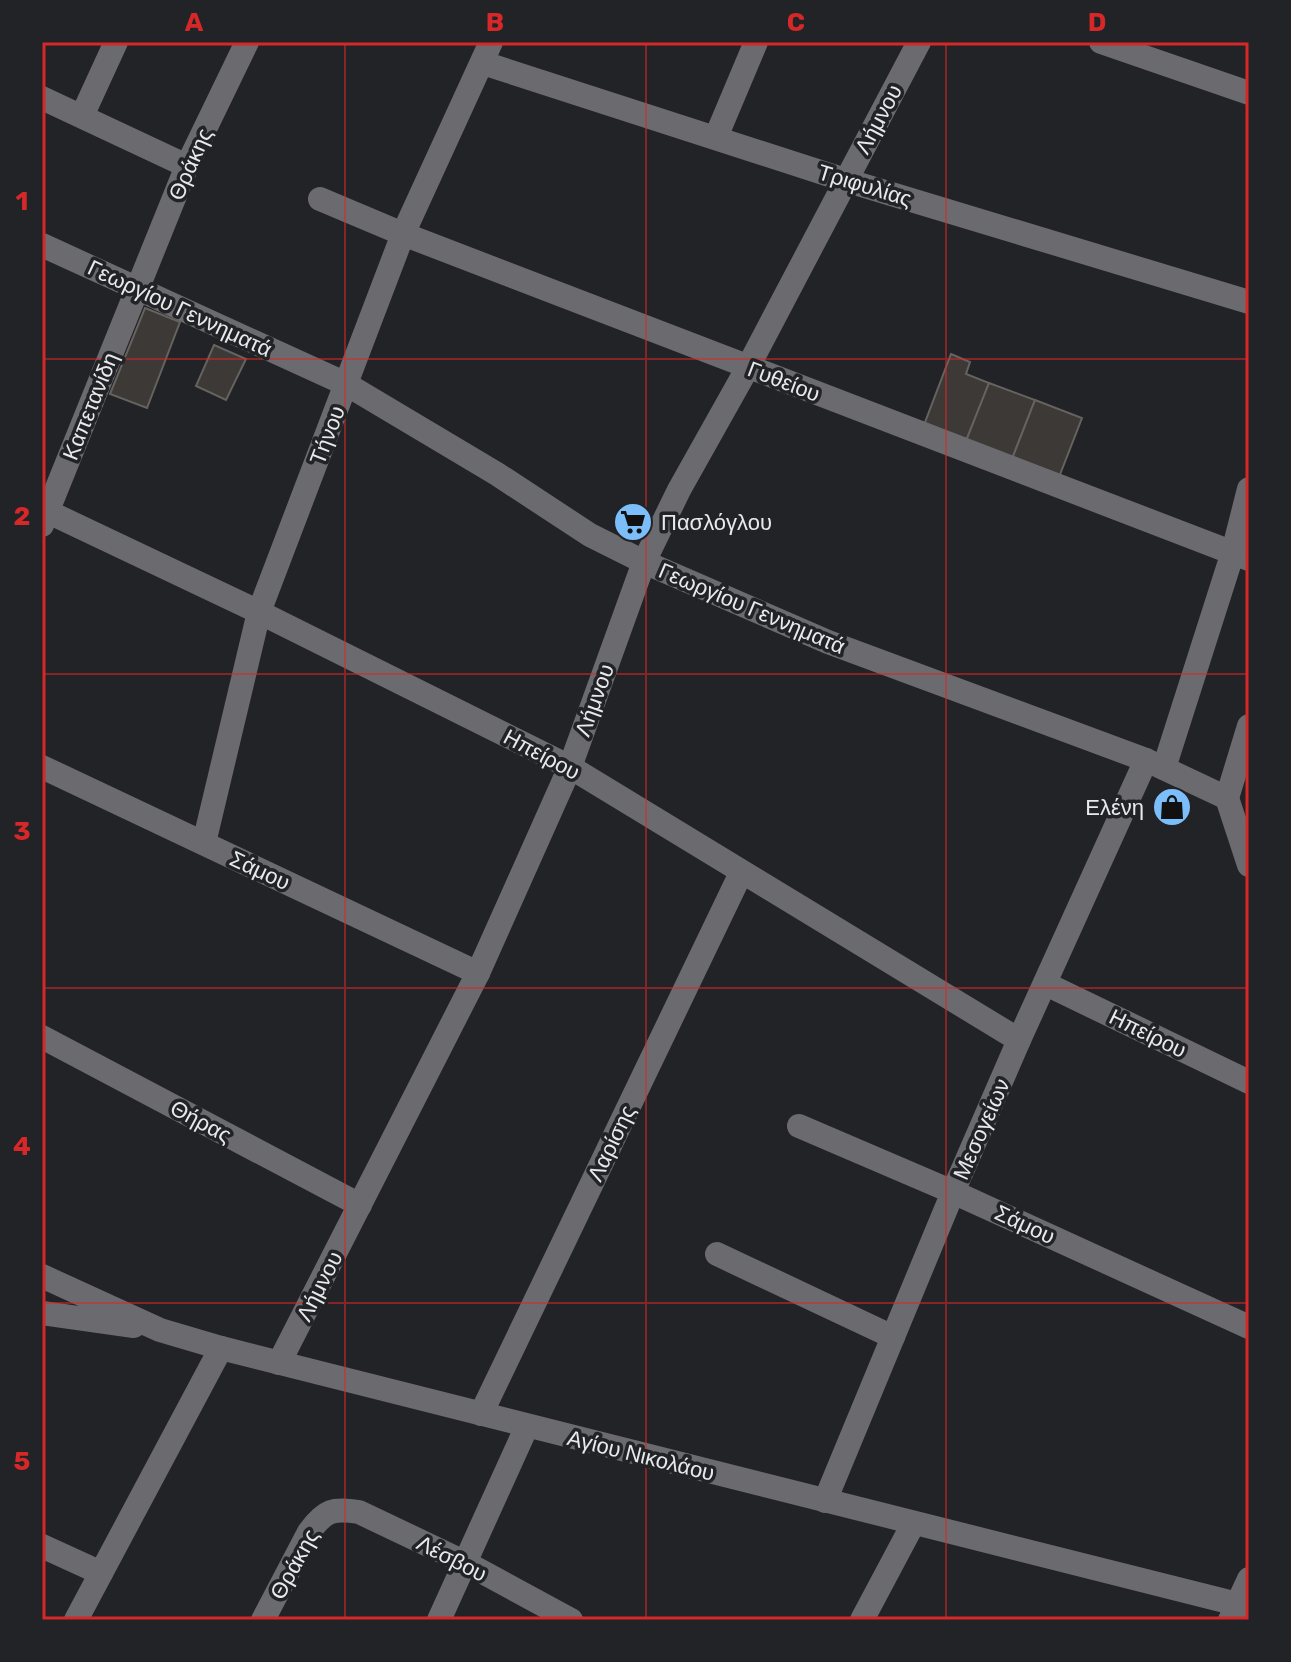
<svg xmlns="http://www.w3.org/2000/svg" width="1291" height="1662" font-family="Rubik,sans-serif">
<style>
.building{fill:#3c3936;stroke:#65625f;stroke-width:2}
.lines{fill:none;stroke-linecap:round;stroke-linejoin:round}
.minor{stroke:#6b6b6f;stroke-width:24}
.grid{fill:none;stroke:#d62828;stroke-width:2;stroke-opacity:0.55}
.labels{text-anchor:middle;stroke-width:7;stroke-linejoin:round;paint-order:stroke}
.street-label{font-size:22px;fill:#e8e9eb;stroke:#222326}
.poi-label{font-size:22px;fill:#e8e9eb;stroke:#222326;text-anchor:start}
.neatline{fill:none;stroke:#d62828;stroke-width:3}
.grid-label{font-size:26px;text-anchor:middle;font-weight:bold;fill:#d62828}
</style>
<rect width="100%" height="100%" fill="#222326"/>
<!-- building -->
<g class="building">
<path d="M145 308 180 322 147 408 110 394Z"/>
<path d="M214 345 246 359 226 400 196 386Z"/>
<path d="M951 354 970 362 966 374 989 383 966 441 924 425Z"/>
<path d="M989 383 1035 400 1012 459 966 441Z"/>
<path d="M1035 400 1082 418 1059 477 1012 459Z"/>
</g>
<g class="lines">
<!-- minor -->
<g class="minor">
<path d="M1101 42 1249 93"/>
<path d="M483 63 845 180 1249 302"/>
<path d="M42 98 187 166"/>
<path d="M82 116 116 42"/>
<path d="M716 137 756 42"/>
<path d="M320 199 403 234 1249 559"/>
<path d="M42 245 346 384 497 474 590 535 644 562 828 642 1146 760 1227 798"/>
<path d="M42 509 259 612 570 767 1019 1040"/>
<path d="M42 525 187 166 247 42"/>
<path d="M42 767 478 973"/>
<path d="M1164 768 1233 552 1249 489"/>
<path d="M1227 798 1249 726"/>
<path d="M1227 798 1249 865"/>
<path d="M204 843 259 612 403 234 491 42"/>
<path d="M1046 984 1249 1082"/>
<path d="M42 1037 360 1205"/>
<path d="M799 1126 953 1192 1249 1327"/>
<path d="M717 1254 893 1337"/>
<path d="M42 1276 160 1330 221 1348 1249 1607"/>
<path d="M42 1313 134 1326"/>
<path d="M279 1363 478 973 570 767 644 562 679 490 748 367 919 42"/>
<path d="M481 1414 741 873"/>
<path d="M825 1501 953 1192 1019 1040 1146 760"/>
<path d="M42 1546 101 1573"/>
<path d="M76 1620 221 1348"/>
<path d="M263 1620 309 1532C325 1510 333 1508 359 1512L466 1563 571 1620"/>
<path d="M439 1620 527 1426"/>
<path d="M862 1620 913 1524"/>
<path d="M1230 1620 1249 1579"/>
</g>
</g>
<!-- grid -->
<path class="grid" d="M345 42V1620M646 42V1620M946 42V1620M42 359H1249M42 674H1249M42 988H1249M42 1303H1249"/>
<!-- icons -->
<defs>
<g id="supermarket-disc" transform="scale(2)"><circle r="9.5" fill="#7cbef9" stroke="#222326"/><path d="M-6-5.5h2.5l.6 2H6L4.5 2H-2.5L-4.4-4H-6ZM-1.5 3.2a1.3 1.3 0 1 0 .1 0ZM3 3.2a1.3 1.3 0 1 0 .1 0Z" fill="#111"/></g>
<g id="shop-disc" transform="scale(2)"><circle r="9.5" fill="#7cbef9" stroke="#222326"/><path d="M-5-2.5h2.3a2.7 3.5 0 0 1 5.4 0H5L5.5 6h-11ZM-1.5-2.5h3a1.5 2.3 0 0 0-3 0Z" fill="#111"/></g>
</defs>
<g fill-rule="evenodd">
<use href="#supermarket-disc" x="633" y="522"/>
<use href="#shop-disc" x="1172" y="807"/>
</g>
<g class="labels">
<!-- street labels -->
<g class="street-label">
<text transform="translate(878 119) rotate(-62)" y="8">Λήμνου</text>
<text transform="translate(190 164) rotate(-66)" y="8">Θράκης</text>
<text transform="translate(865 185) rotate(17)" y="8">Τριφυλίας</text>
<text transform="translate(180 308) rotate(25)" y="8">Γεωργίου Γεννηματά</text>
<text transform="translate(784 381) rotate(21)" y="8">Γυθείου</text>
<text transform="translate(90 406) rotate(-68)" y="8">Καπετανίδη</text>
<text transform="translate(327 435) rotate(-69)" y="8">Τήνου</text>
<text transform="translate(752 608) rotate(23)" y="8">Γεωργίου Γεννηματά</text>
<text transform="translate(594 700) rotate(-70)" y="8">Λήμνου</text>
<text transform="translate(542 754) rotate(28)" y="8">Ηπείρου</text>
<text transform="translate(260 870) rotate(25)" y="8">Σάμου</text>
<text transform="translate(1148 1033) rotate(26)" y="8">Ηπείρου</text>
<text transform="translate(201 1121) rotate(28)" y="8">Θήρας</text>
<text transform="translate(981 1129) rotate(-66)" y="8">Μεσογείων</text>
<text transform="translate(611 1143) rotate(-64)" y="8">Λαρίσης</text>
<text transform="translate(1025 1224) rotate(25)" y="8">Σάμου</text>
<text transform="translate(319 1286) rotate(-63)" y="8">Λήμνου</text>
<text transform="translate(641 1455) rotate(14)" y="8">Αγίου Νικολάου</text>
<text transform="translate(452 1558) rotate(27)" y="8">Λέσβου</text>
<text transform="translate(294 1564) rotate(-61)" y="8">Θράκης</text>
</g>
<!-- poi labels -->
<g class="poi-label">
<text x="661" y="530">Πασλόγλου</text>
<text x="1144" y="815" text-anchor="end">Ελένη</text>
</g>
</g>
<!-- border -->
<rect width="1291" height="1662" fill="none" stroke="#222326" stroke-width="88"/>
<rect x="44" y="44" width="1203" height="1574" class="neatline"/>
<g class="grid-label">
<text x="194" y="31">A</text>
<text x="495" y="31">B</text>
<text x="796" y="31">C</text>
<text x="1097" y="31">D</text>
<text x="22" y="210">1</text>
<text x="22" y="525">2</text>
<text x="22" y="840">3</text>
<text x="22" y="1155">4</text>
<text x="22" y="1470">5</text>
</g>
</svg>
